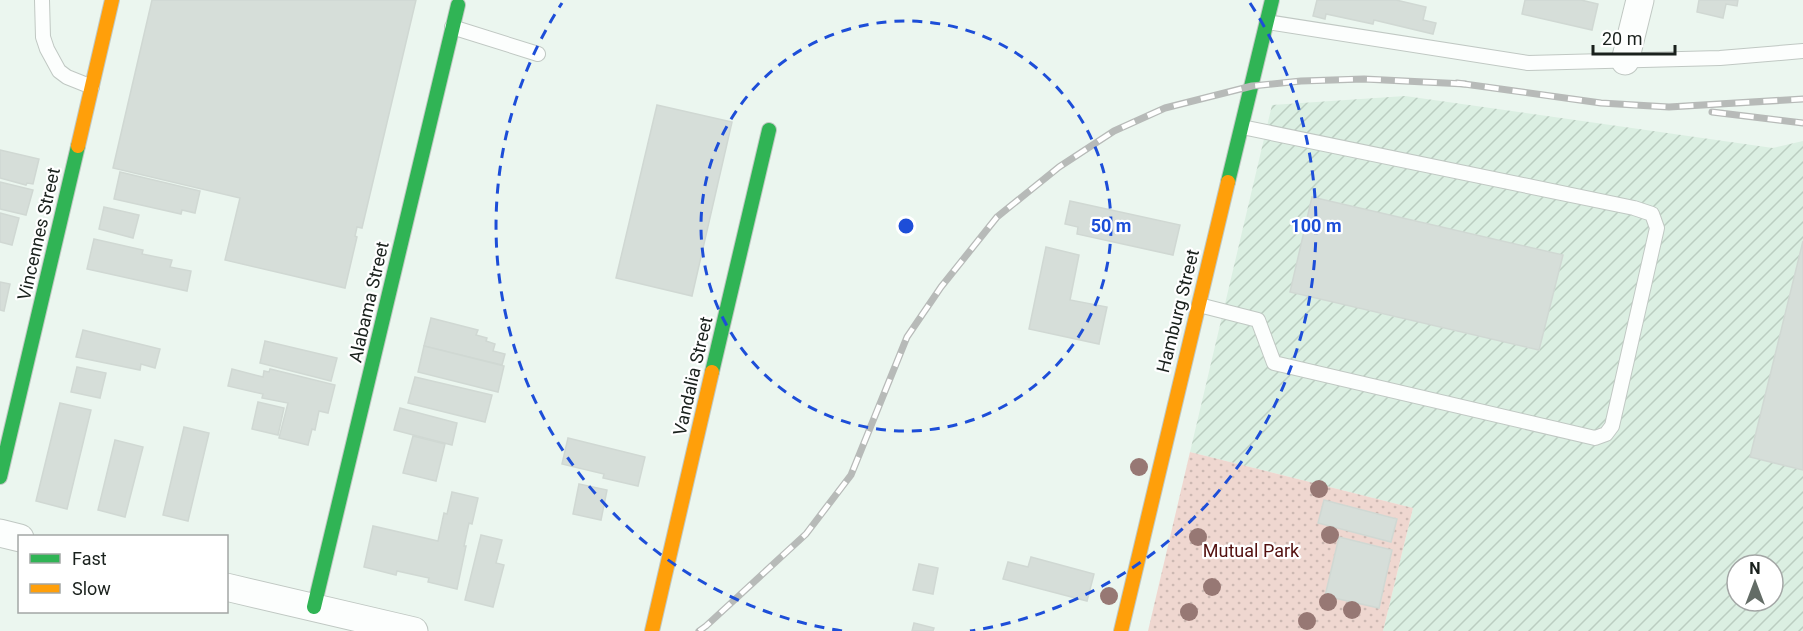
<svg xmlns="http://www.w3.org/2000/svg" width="1803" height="631" font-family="Roboto,sans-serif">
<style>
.industrial{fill:url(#industrial-furrows);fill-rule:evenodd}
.park{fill:url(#park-dots)}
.building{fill:#d6ded9;stroke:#d0d8d3;stroke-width:1.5}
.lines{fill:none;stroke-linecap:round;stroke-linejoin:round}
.lane-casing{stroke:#c0c8c3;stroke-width:16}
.street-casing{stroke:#c0c8c3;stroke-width:29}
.fast-casing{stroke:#c0c8c3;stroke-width:16}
.slow-casing{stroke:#c0c8c3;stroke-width:16}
.lane{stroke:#fcfefd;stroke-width:14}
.street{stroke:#fcfefd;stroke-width:27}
.fast{stroke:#30b455;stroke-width:14}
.slow{stroke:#ff9f0a;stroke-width:14}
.rail-casing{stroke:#b7bab8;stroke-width:7}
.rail{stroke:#fff;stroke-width:4.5;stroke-dasharray:14;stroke-linecap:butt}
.tree{fill:#977874}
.ring{fill:none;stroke:#1d4ed8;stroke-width:3;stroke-dasharray:10 8}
.labels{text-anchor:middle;stroke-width:4.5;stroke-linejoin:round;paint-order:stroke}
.street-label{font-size:18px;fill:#1a211d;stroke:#fff}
.park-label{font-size:18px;fill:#531110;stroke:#fff}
.centre{fill:#1d4ed8;stroke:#fff;stroke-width:3}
.ring-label{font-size:18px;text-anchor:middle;font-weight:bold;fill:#1d4ed8;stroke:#fff;stroke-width:4.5;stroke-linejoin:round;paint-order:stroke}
</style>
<defs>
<pattern id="industrial-furrows" width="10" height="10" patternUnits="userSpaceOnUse" patternTransform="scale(1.5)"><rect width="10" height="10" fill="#dbefe2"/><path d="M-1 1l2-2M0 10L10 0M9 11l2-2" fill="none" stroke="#bbcdc1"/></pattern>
<pattern id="park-dots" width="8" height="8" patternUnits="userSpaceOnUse" patternTransform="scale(1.5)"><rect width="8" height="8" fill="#efd7d0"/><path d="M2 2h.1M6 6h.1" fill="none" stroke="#ccb8b2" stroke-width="1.8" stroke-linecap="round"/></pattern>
</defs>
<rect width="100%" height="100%" fill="#ebf6ef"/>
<!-- industrial -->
<path class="industrial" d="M1405 96 1773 148 1803 141V631H1383L1413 508 1190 452 1272 105ZM1737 565H1773V601H1737Z"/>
<!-- park -->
<path class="park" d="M1190 452 1413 508 1383 631H1148Z"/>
<!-- building -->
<g class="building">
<path d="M152 0H416L362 228 357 227 355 236 357 237 345 288 225 260 240 198 113 168Z"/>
<path d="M1317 0H1396L1426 7 1423 20 1436 23 1433 34 1374 20 1373 24 1326 14 1325 19 1313 16Z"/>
<path d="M1525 0H1581L1598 4 1592 30 1522 14Z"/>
<path d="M1699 0H1738L1737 6 1726 4 1723 18 1697 12Z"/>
<path d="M657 105 732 122 692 296 616 278Z"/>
<path d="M0 150 39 159 33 184 27 183 26 185 0 178Z"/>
<path d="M120 172 200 191 195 213 182 210 181 214 114 199Z"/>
<path d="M0 182 33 190 26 215 0 209Z"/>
<path d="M1312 197 1563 255 1539 350 1290 292Z"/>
<path d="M1070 201 1180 225 1173 255 1077 234 1078 227 1065 224Z"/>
<path d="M104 207 139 215 133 238 99 229Z"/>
<path d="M0 213 19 218 12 245 0 242Z"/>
<path d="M94 239 143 250 142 254 172 260 170 267 191 271 187 291 87 269Z"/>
<path d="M1803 241V470L1750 457Z"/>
<path d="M1046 247 1079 255 1070 300 1107 307 1099 344 1029 329Z"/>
<path d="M0 282 10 284 4 311 0 310Z"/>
<path d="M431 318 478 330 476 335 487 338 486 341 495 344 493 351 505 354 502 365 424 346Z"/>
<path d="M83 330 160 349 155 368 141 364 140 370 76 357Z"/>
<path d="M265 341 337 358 331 381 260 363Z"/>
<path d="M424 346 504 366 498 392 418 372Z"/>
<path d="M77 367 106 373 100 398 71 392Z"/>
<path d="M232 369 263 377 264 371 269 372 270 369 335 385 328 413 319 411 315 430 312 429 308 445 279 438 288 403 262 398 263 394 228 386Z"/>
<path d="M415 377 492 395 485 422 408 403Z"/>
<path d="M258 402 284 408 278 435 252 429Z"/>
<path d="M60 403 91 410 67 509 36 501Z"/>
<path d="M400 408 457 423 452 445 394 430Z"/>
<path d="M184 427 209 433 188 521 163 515Z"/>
<path d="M413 436 445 444 436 481 403 473Z"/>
<path d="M568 438 645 457 638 486 603 478 604 474 562 464Z"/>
<path d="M115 440 143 447 125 517 98 510Z"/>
<path d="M579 484 607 490 601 520 573 514Z"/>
<path d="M452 492 478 498 472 524 469 523 464 546H466L457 589 428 582 429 578 397 571 396 575 364 567 373 526 438 541 444 513 447 514Z"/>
<path d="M1324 500 1397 519 1391 542 1318 523Z"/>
<path d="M481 535 502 540 496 563 504 565 493 607 465 600Z"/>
<path d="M1339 537 1392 550 1379 608 1325 596Z"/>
<path d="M1031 557 1094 574 1087 601 1003 579 1008 562 1028 567Z"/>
<path d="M919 564 938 568 933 594 913 590Z"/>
<path d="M914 623 934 628 933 631H912Z"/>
</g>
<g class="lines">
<!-- lane casing -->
<g class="lane-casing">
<g id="lane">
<path d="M42 0 43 37 47 49 59 71 67 77 92 87"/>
<path d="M1267 22 1528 63 1720 58 1803 51"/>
<path d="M452 27 538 54"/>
<path d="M1199 305 1258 320 1274 363 1595 438 1606 434 1612 426 1657 228 1652 214 1634 208 1242 127"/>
</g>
</g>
<!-- street casing -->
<g class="street-casing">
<g id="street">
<path d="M1625 61 1640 0"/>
<path d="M0 533 20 538"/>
<path d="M226 587 414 631"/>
</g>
</g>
<!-- fast casing -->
<g class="fast-casing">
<g id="fast">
<path d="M1228 182 1272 0"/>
<path d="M712 372 769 130"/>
<path d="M0 477 78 146"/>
<path d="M314 607 458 5"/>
</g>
</g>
<!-- slow casing -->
<g class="slow-casing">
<g id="slow">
<path d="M78 146 112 0"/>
<path d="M652 631 712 372"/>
<path d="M1121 631 1228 182"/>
</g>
</g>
<!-- lane -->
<use href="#lane" class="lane"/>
<!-- street -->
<use href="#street" class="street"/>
<!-- fast -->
<use href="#fast" class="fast"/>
<!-- slow -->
<use href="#slow" class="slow"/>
<!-- rail casing -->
<g class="rail-casing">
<g id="rail">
<path d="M1457 83 1601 103 1669 107 1803 99"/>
<path d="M1712 112 1803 123"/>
<path d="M699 631 706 626 806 534 851 475 907 337 941 287 997 217 1059 167 1114 131 1165 108 1252 86 1301 81 1364 79 1465 84"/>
</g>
</g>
<!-- rail -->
<use href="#rail" class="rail"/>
</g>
<!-- trees -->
<g class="tree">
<circle cx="1139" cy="467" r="9"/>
<circle cx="1319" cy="489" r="9"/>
<circle cx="1330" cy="535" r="9"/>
<circle cx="1198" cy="537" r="9"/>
<circle cx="1212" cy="587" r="9"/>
<circle cx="1109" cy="596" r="9"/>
<circle cx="1328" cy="602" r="9"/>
<circle cx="1352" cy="610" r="9"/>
<circle cx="1189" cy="612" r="9"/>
<circle cx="1307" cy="621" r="9"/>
</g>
<!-- distance rings -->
<g class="ring">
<circle cx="906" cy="226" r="205"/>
<path d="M842 631A410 410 0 0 1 562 3M1250 3A410 410 0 0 1 970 631"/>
</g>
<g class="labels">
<!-- street labels -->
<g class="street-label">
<text transform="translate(39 234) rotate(-77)" y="6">Vincennes Street</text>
<text transform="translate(369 302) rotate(-77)" y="6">Alabama Street</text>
<text transform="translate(1178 311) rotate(-76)" y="6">Hamburg Street</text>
<text transform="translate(693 376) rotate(-77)" y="6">Vandalia Street</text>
</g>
<!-- park labels -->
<g class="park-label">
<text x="1251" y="557">Mutual Park</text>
</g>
</g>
<circle cx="906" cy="226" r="9" class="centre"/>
<g class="ring-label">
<text x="1111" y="232">50 m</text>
<text x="1316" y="232">100 m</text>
</g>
<!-- legend -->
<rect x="18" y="535" width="210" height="78" fill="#ffffff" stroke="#a3a6a5" stroke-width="1.5"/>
<rect x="30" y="554" width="30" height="9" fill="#30b455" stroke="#a3a6a5" stroke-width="1.5"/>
<text x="72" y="565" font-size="18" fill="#1a211d">Fast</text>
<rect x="30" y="584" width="30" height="9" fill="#ff9f0a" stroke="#a3a6a5" stroke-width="1.5"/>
<text x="72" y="595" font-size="18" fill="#1a211d">Slow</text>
<!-- north arrow -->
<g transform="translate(1755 583)"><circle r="28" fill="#ffffff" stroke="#a3a6a5" stroke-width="1.5"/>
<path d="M0-4.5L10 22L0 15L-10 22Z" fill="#636c66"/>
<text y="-9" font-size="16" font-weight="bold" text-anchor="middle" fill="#1a211d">N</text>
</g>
<!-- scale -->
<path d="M1593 45v9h82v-9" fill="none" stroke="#1a211d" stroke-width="3"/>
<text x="1602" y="45" font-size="18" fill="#1a211d" stroke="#ffffff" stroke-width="4.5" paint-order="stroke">20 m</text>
</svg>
